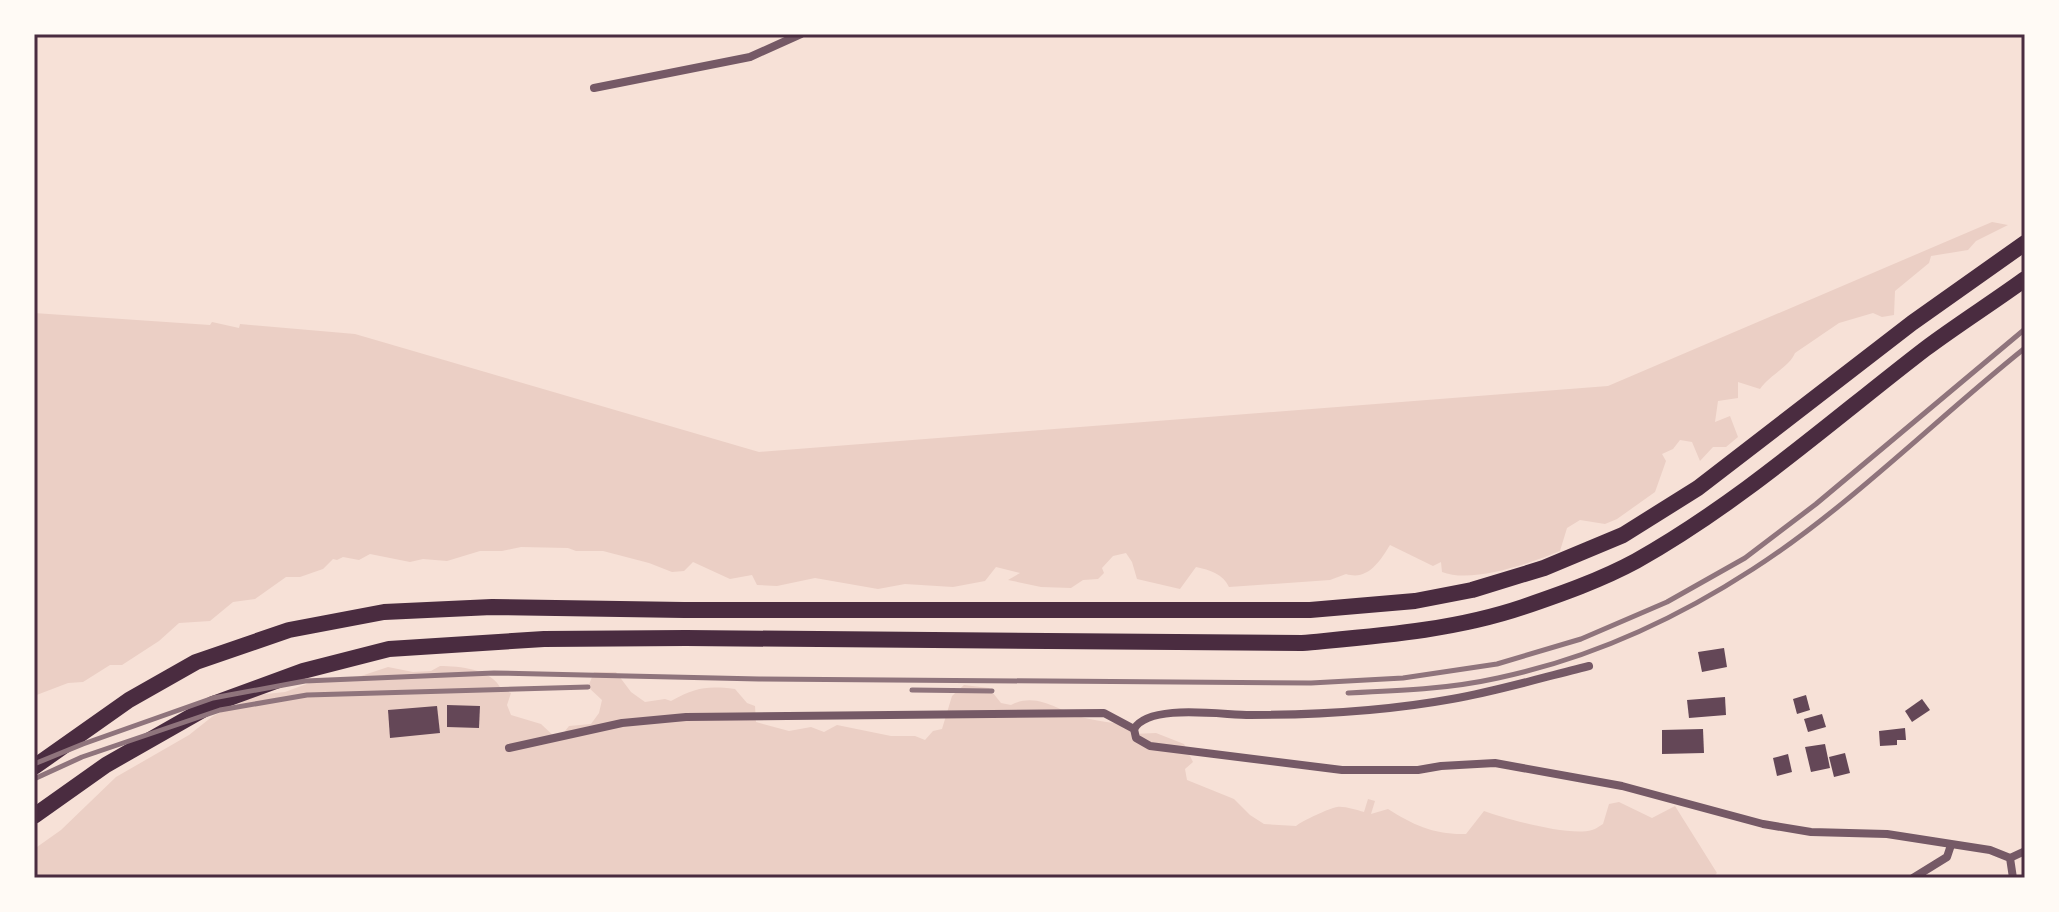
<svg xmlns="http://www.w3.org/2000/svg" width="2059" height="912" font-family="'Exo 2',sans-serif">
<style>
.green{fill:#ebcfc5}
.building{fill:#644757}
.lines{fill:none;stroke-linecap:round;stroke-linejoin:round}
.minor{stroke:#755966;stroke-width:8}
.motorway{stroke:#4a2c40;stroke-width:16}
.rail{stroke:#8f747c;stroke-width:5}
.neatline{fill:none;stroke:#4a2c40;stroke-width:3}
</style>
<rect width="100%" height="100%" fill="#f7e1d7"/>
<!-- green -->
<g class="green">
<path d="M1992 222 2008 225 1976 241 1968 250 1931 256 1929 263 1895 291 1894 315 1882 317 1873 313 1839 323 1795 353C1790 366 1770 375 1760 389L1738 382V398L1718 401 1715 422 1730 416 1738 437 1726 447H1713L1700 461 1692 442 1680 440 1673 449 1662 454 1666 461 1655 492 1617 519 1605 524 1580 520 1567 528 1560 551C1531 563 1472 584 1442 572L1441 562 1433 566 1390 545C1380 561 1368 581 1346 574L1330 580 1229 587C1223 574 1210 570 1196 567L1180 589 1137 579 1132 562 1126 553 1113 556 1102 568 1104 573 1098 579 1083 580 1071 588 1041 587 1008 580 1020 573 996 567 985 581 953 587 905 584 878 589 815 578 777 586 757 585 752 575 730 579 693 562 684 571 672 572 649 563 603 551H576L568 548 521 547 502 551H480L447 561 423 559 410 562 370 554 359 560 343 557 337 560 333 559 323 569 300 577H286L255 599 233 602 210 621 179 623 159 641 122 665H110L83 682 68 683 34 696V313L210 325 212 322 239 328 240 324 355 334 759 452 1608 386Z"/>
<path d="M440 666C459 666 492 669 501 689L511 693 507 705 511 715 541 724 558 740 569 726 591 724 599 713 602 700 588 687 594 672H616L631 692 645 702 665 699 671 701C697 687 707 686 735 689L747 703 755 706 756 722 789 731 811 727 824 732 837 725 891 736H915L925 740 933 731 942 729 952 696 964 685 989 688 1001 703 1011 705C1038 691 1059 712 1085 718 1098 721 1111 723 1124 724L1133 734 1156 733 1184 744 1193 762 1185 769 1187 780 1234 799 1250 815 1264 824 1296 826C1300 822 1332 807 1337 807 1345 806 1356 810 1364 812L1368 799 1375 801 1371 814 1388 809C1413 825 1435 835 1466 834L1484 811C1506 819 1570 837 1592 830 1596 829 1599 826 1603 824L1609 804 1619 802 1652 818 1675 806 1717 873 1712 878H311L303 875 298 878H34V850L37 847 61 830 116 777 189 735 213 716 257 695 285 692 320 679 346 681 388 667 413 672 431 671Z"/>
</g>
<!-- building -->
<g class="building">
<path d="M1724 648 1727 667 1702 672 1698 652Z"/>
<path d="M1806 695 1810 710 1797 714 1793 699Z"/>
<path d="M1725 697 1726 715 1689 718 1687 700Z"/>
<path d="M1922 699 1930 710 1912 722 1905 711Z"/>
<path d="M447 705 480 706 479 728 447 727Z"/>
<path d="M437 706 440 733 390 738 388 710Z"/>
<path d="M1822 714 1826 727 1808 732 1804 719Z"/>
<path d="M1905 728 1906 740H1897V745L1880 746 1879 731Z"/>
<path d="M1703 729 1704 753 1662 754V730Z"/>
<path d="M1825 744 1830 768 1811 772 1805 747Z"/>
<path d="M1845 753 1850 773 1834 777 1829 757Z"/>
<path d="M1788 754 1792 772 1777 776 1773 758Z"/>
</g>
<g class="lines">
<!-- minor -->
<g class="minor">
<path d="M594 88 750 57 801 34"/>
<path d="M1134 729C1149 703 1222 715 1250 715 1318 715 1386 711 1452 699 1498 691 1544 677 1589 666"/>
<path d="M509 748 622 723 686 717 1104 713 1134 729 1136 738 1150 746 1342 770H1418L1441 766 1495 763 1622 786 1763 824 1811 832 1887 834 1990 850 2010 858 2013 878"/>
<path d="M2010 858 2025 851"/>
<path d="M1913 878 1947 857 1951 845"/>
</g>
<!-- motorway -->
<g class="motorway">
<path d="M34 767 129 700 196 662 289 630 384 612 492 607 684 610H1310L1415 601 1472 590 1544 568 1623 535 1698 488 1912 323 2025 243"/>
<path d="M34 816 106 765 213 704 303 671 389 649 544 639 686 638 1302 643C1376 636 1452 631 1523 607 1561 594 1601 580 1636 561 1741 502 1830 422 1925 349 1957 325 1992 303 2025 279"/>
</g>
<!-- rail -->
<g class="rail">
<path d="M912 690 992 691"/>
<path d="M1348 693C1398 691 1449 689 1498 678 1588 659 1676 619 1753 569 1848 508 1936 419 2025 348"/>
<path d="M34 764 83 744 213 698 305 681 494 673 759 679 1311 683 1403 678 1497 664 1581 639 1667 602 1745 558 1816 504 2025 329"/>
<path d="M34 779 82 757 220 710 307 695 588 687"/>
</g>
</g>
<!-- border -->
<rect width="2059" height="912" fill="none" stroke="#fffaf5" stroke-width="72"/>
<rect x="36" y="36" width="1987" height="840" class="neatline"/>
</svg>
